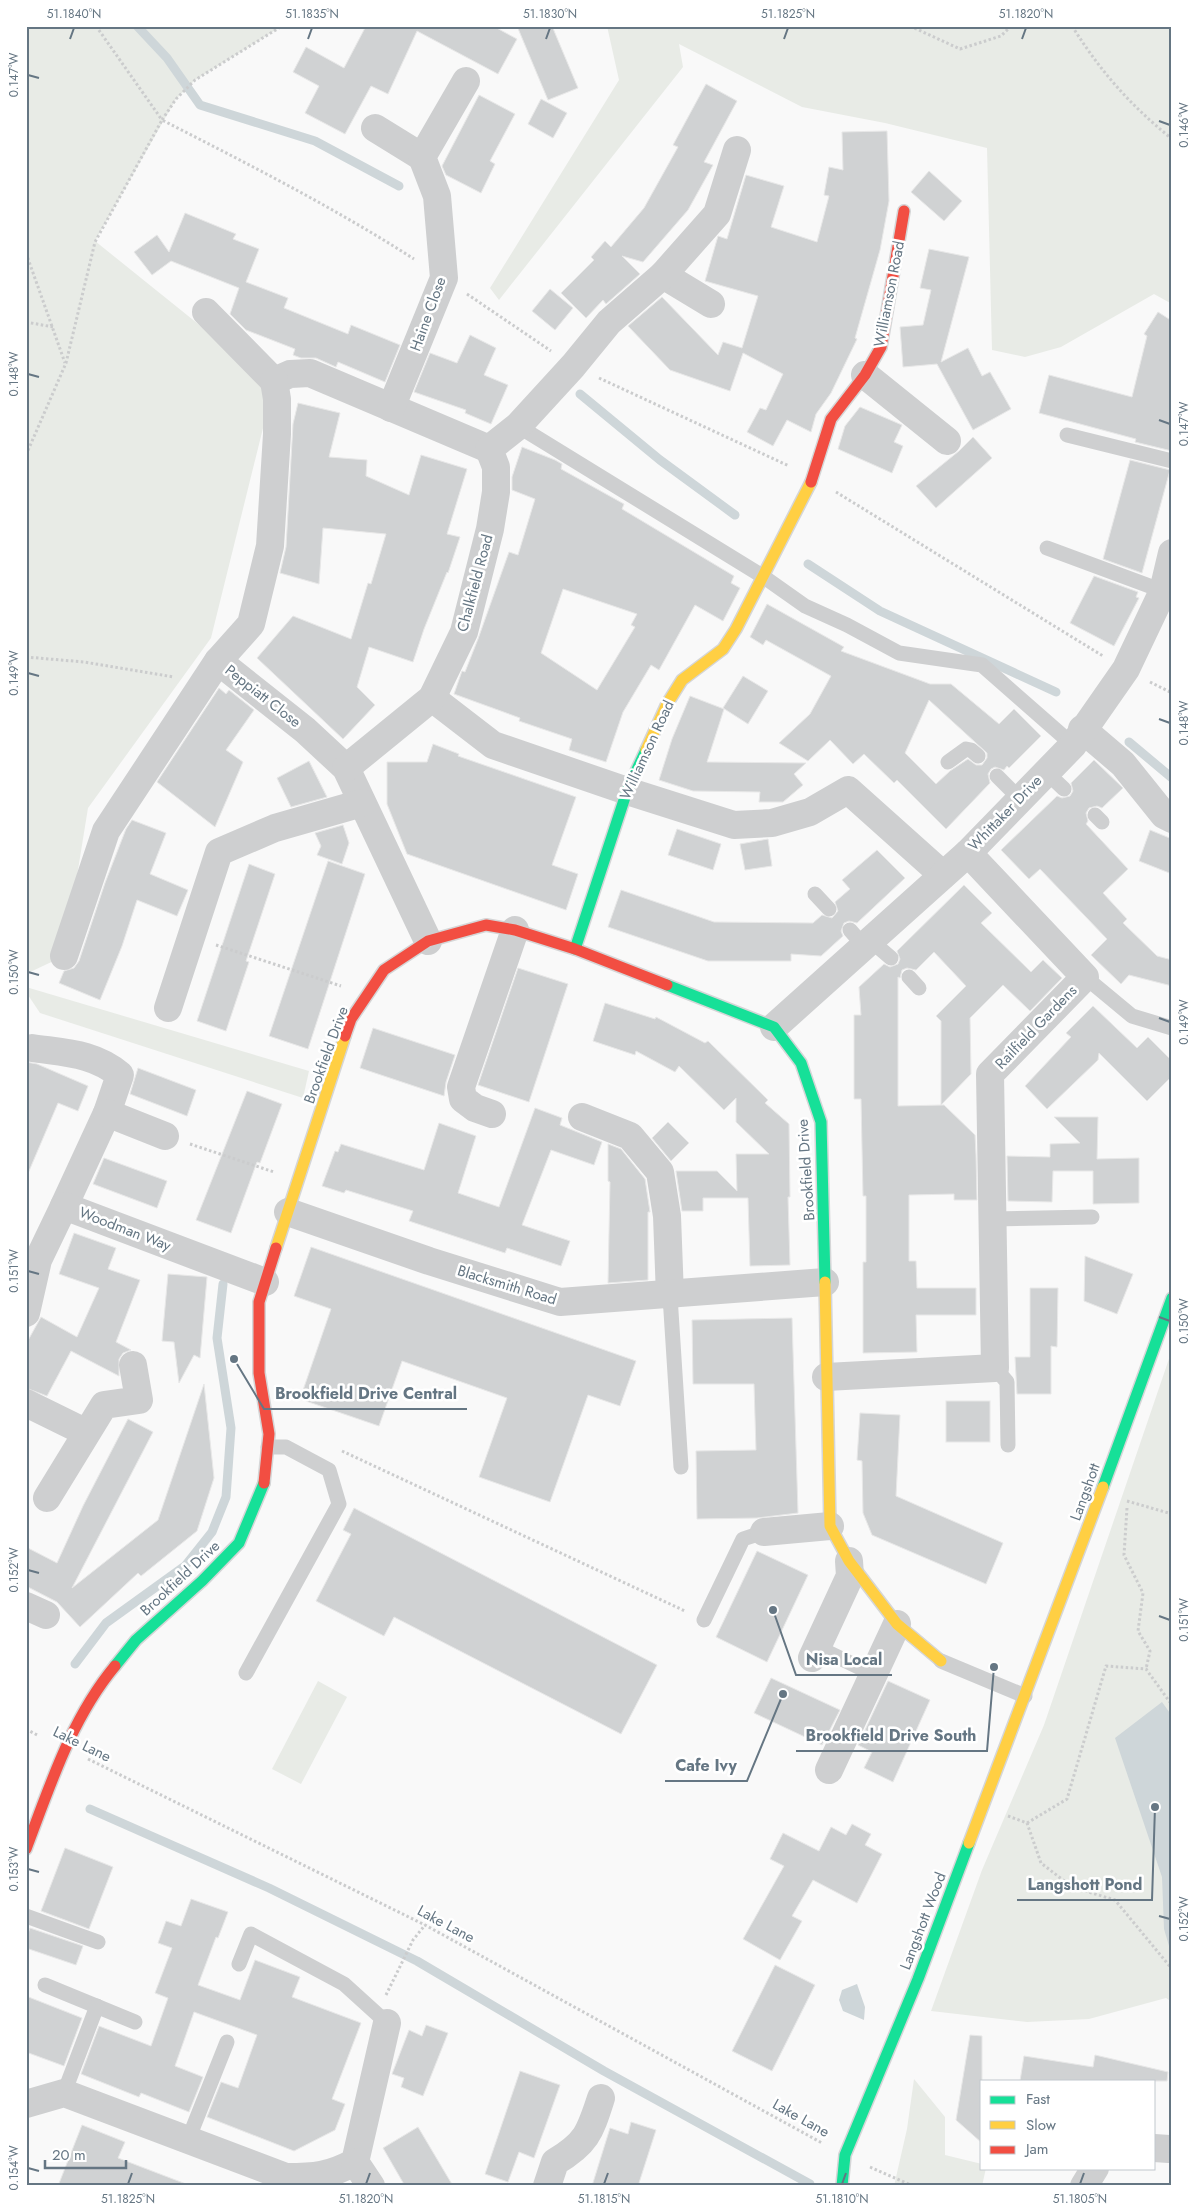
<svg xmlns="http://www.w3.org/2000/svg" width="1198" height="2212" font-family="Jost,sans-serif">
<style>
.green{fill:#e8ebe6}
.water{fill:#ced6d9}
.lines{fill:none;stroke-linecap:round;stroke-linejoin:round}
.stream{stroke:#ced6d9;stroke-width:9}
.building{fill:#d0d2d3;stroke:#e8e8e8;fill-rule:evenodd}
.fast-casing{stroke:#d5d6d7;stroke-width:14}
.slow-casing{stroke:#d5d6d7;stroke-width:14}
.jam-casing{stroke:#d5d6d7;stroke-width:14}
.path{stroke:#cbcccd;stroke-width:3;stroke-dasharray:2.5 2.5;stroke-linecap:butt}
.lane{stroke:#cecfd0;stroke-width:15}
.street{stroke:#cecfd0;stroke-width:28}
.fast{stroke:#16e098;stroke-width:11}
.slow{stroke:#ffcf43;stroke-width:11}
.jam{stroke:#f24e42;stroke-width:11}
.ticks{fill:none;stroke:#657683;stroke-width:2}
.labels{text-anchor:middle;stroke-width:5;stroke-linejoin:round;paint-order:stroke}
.street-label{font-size:15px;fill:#657683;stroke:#fff}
.leader{fill:none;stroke:#657683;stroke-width:2}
.callout-dot{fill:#657683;stroke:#fff;stroke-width:2}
.callout-label{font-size:16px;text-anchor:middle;font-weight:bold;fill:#657683;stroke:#fff;stroke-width:5;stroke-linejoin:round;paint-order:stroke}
.neatline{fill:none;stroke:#657683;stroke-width:2}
.ticks-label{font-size:12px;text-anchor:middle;fill:#657683}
</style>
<rect width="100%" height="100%" fill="#f9f9f9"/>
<!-- green -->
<g class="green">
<path d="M26 26H282L195 80 176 99 95 241 228 348 266 387V416L211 638 88 808 64 956 26 974Z"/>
<path d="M607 26H1172V304L1154 294 1061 347 1025 357 992 350 987 148 885 123 802 107 679 44 683 67 499 300 490 288 619 80Z"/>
<path d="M26 987 309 1071 303 1098 40 1013 26 992Z"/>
<path d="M1172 1350V2002L1166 1998 1089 2019 1027 2022 931 2011 982 1870 1044 1725Z"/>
<path d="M318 1681 347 1697 301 1784 272 1769Z"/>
<path d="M914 2079 945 2117V2155L982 2164V2168H986L982 2186H894L907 2129Z"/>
</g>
<!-- water -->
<g class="water">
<path d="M1162 1702 1172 1716V1956L1164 1929 1162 1877 1115 1738Z"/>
<path d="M857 1984 865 2007 864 2020 843 2011 839 2000 842 1990Z"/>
</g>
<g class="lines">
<!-- stream -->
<g class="stream">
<path d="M137 26 167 58 200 105 315 141 399 186"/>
<path d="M580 394 660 460 735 515"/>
<path d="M808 564 880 611 1056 692"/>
<path d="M1129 742 1172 778"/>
<path d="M75 1664 106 1623 185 1566 212 1532 226 1497 231 1428 217 1338 223 1284"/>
<path d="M90 1809 269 1888 417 1961 604 2071 810 2184"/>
</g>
</g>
<!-- building -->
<g class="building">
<path d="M366 26H493L517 39 498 74 417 31 388 94 371 86 345 134 305 113 319 86 293 72 306 47 344 68Z"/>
<path d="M517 26H552L578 88 548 100Z"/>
<path d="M706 84 737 101 704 162 713 165 688 210 643 262 622 256 640 274 606 304 603 300 586 318 561 293 594 260 591 257 605 241 611 247 644 208 678 147 673 145Z"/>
<path d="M479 95 515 114 490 161 495 164 481 193 446 175 442 166Z"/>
<path d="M541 99 567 113 553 138 528 124Z"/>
<path d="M887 131 889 201 880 250 855 338 857 339 831 393 816 414 811 432 787 420 773 446 747 432 760 408 766 410 783 374 743 353 730 391 670 370 628 326 662 297 718 355 723 342 742 348 758 296 705 281 718 236 727 239 746 175 784 186 771 227 817 242 829 196 824 195 829 167 843 170 842 132Z"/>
<path d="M929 171 962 201 944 221 911 192Z"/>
<path d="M185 213 236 234 233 239 259 249 246 282 288 298 284 308 348 334 351 325 400 345 385 382 338 362 336 367 316 358H301L293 355 295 349 246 330 230 314 239 288 171 261 152 275 134 252 157 235 169 252Z"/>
<path d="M929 249 969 257 941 362 968 348 982 376 990 372 1011 409 973 430 937 364 903 367 900 327 923 325 931 290 920 288Z"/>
<path d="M550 289 573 308 555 330 532 311Z"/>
<path d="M1158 312 1172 321V451L1135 442 1136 439 1039 413 1049 375 1132 397 1147 336 1144 334Z"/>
<path d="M470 335 496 348 484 375 508 385 491 424 465 413 466 410 414 392 430 353 457 363Z"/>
<path d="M298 403 340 413 329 457 367 460 366 476 409 495 421 455 467 469 447 534 460 537 448 573 447 572 424 629 413 662 369 647 357 687 375 705 343 739 257 658 293 616 351 639 368 583 371 584 386 534 323 528 319 584 280 573 286 547 293 424Z"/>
<path d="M860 407 902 425 894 442 903 446 892 473 838 449 845 426Z"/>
<path d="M973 437 992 458 936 508 916 486 959 451Z"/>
<path d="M522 447 555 460 562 464 561 469 624 504 622 509 734 576 731 583 740 588 723 621 695 605 659 670 651 665 623 712 606 762 569 750 572 739 519 721 520 718 454 694 462 671 465 672 478 639 509 552 518 555 535 499 512 490V477ZM563 589 637 614 631 625 635 627 597 690 541 653Z"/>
<path d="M1130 460 1170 470 1142 573 1103 559Z"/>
<path d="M1094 576 1138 592 1136 597 1139 598 1114 646 1070 623Z"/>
<path d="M767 604 844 647 841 651 930 684H951L999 724 1014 709 1041 736 1009 768 1007 766 1004 770 995 767 991 769 988 774 990 783 946 829 897 780 894 783 864 754 853 764 830 740 808 761 779 743 810 714 831 676 766 640 763 645 750 637ZM929 700 987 753V758L982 765H976L968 759 950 771 936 784 905 753Z"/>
<path d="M743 676 768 691 748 724 723 708Z"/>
<path d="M219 688 226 694 229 690 254 710 226 750 243 762 215 827 157 782Z"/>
<path d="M690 696 724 709 707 762 806 763 794 774 803 785 783 802H759L760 792 693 791 659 780 672 739Z"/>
<path d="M433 744 459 754 458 756 576 797 552 865 578 874 566 910 407 854 387 804V762H427Z"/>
<path d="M1094 760 1123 788 1102 808 1097 806 1089 808 1086 813 1088 821 1086 824 1128 869 1103 893 1127 919 1123 923 1157 956 1172 960V986L1129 975 1121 984 1091 955 1107 939 1040 869 1029 879 1001 850 1057 796 1062 798 1070 796 1073 791 1071 783Z"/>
<path d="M309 761 327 797 291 807 277 778Z"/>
<path d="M132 820 166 833 150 874 188 890 177 916 137 900 122 946 100 1000 59 983 64 971 74 968 79 961 105 883 126 829Z"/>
<path d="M343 825 349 843 342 864 317 855 321 846 315 833Z"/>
<path d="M677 829 721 844 713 870 668 855Z"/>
<path d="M1150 830 1172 839V874L1139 861Z"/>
<path d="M768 839 772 866 745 870 740 844Z"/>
<path d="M877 850 905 878 857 923 849 921 844 923 841 931 843 936 821 956 791 954V961H708L608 927 621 890 714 922 813 923 822 915 832 918 838 911 835 902 850 889 842 880Z"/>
<path d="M328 861 365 874 308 1049 269 1036Z"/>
<path d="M249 864 275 874 246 961 249 962 226 1031 197 1021Z"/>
<path d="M964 885 992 913 981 923 1031 972 1043 960 1062 978 1030 1011 1003 985 970 1018 971 1074 941 1105V1021L936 1016 966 986 934 952 916 970 907 968 902 970 900 978 898 977V1106L944 1105 975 1135 976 1155 977 1200H954V1194L909 1195V1261H916L917 1288H976V1315H916L917 1352 863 1353V1262H866V1196H863L861 1099H854V1015H861L859 987 884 964 890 967 898 964 900 959 897 951Z"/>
<path d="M518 968 568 984 529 1102 478 1085Z"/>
<path d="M605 1003 655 1019 656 1017 705 1043 708 1041 768 1100 765 1103 789 1124 790 1197H788L790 1265 750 1266 748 1198H703V1211H682L676 1171H717L737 1191 736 1154H769L736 1122V1098L724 1110 679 1066 675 1072 636 1051 635 1055 593 1041Z"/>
<path d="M1093 1006 1137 1048 1148 1037 1172 1061V1076L1147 1101 1099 1053 1098 1060 1047 1109 1025 1086 1071 1037 1066 1033Z"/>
<path d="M373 1028 455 1055 446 1082 444 1096 360 1068Z"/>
<path d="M26 1062 37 1064 88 1086 78 1111 58 1103 26 1178Z"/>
<path d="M138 1068 196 1090 187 1116 130 1094Z"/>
<path d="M247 1091 282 1104 260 1163 257 1162 231 1233 196 1220Z"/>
<path d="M535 1108 562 1118 560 1125 602 1142 594 1165 551 1150 522 1225 570 1241 561 1266 507 1248 505 1253 409 1221 413 1211 346 1190 344 1193 322 1186 335 1151 338 1152 341 1144 424 1170 439 1123 476 1136 458 1193 499 1207Z"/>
<path d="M1054 1117H1098L1097 1159 1139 1158V1203L1093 1204V1171H1053L1052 1202 1008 1201 1007 1156 1050 1157V1144L1080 1143Z"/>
<path d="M668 1122 689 1143 671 1161 652 1138Z"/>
<path d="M608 1144 621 1149 645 1179 650 1212H648V1280L608 1283 610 1182 608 1181Z"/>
<path d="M104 1158 167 1181 157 1208 93 1184Z"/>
<path d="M74 1233 116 1248 108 1269 140 1280 116 1342 131 1350 123 1353 119 1359V1376L71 1351 47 1396 26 1388V1344L41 1317 77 1337 99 1288 59 1274Z"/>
<path d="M311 1247 636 1361 620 1406 588 1395 550 1502 479 1477 507 1398 402 1361 379 1426 300 1399 331 1309 294 1296Z"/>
<path d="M1085 1256 1133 1274 1117 1314 1084 1301Z"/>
<path d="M168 1274 207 1277 200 1358 194 1355 179 1383 174 1342 162 1341Z"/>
<path d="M1030 1288H1058L1057 1347 1051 1346V1394H1017L1015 1357H1030Z"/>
<path d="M792 1318 798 1513 757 1518 697 1519 696 1451 756 1450 754 1384H693L692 1320Z"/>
<path d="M204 1384 214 1478 197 1531 141 1576 138 1573 80 1627 57 1602 26 1586V1547L57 1563 83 1506 128 1419 153 1432 72 1588 158 1520Z"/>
<rect x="946" y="1401" width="44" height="41"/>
<path d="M860 1413 900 1415 896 1496 1003 1543 986 1584 872 1535 863 1513 862 1461 857 1460Z"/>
<path d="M354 1508 657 1665 621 1734 394 1617 384 1636 316 1601 351 1534 343 1530Z"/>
<path d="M757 1551 808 1575 767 1662 716 1637Z"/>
<path d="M771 1678 840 1710 822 1745 754 1713Z"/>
<path d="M888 1681 930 1700 893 1782 864 1768 872 1752 858 1745Z"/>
<path d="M852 1824 871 1834 865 1845 882 1854 857 1903 813 1880 792 1916 802 1921 780 1960 743 1939 784 1866 770 1859 783 1833 819 1851 831 1827 846 1835Z"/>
<path d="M65 1848 113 1867 89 1929 41 1911Z"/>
<path d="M191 1899 228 1912 218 1938 216 1937 198 1985 240 2000 255 1960 300 1977 292 1997 361 2023 332 2099 345 2104 335 2130 294 2151 207 2117 221 2082 238 2088 257 2035 194 2012 175 2066 203 2077 189 2112 141 2093 139 2097 81 2074 99 2026 151 2046 168 1998 155 1993 172 1948 158 1943 166 1921 181 1926Z"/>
<path d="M30 1928 83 1946 76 1965 26 1948V1939Z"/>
<path d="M775 1965 815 1985 772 2071 732 2051Z"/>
<path d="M26 1996 82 2018 64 2066 26 2052Z"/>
<path d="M426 2025 448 2033 423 2096 401 2087 404 2078 392 2074 409 2030 422 2036Z"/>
<path d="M970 2035 982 2036V2143L956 2120Z"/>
<path d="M1095 2055 1168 2072 1167 2081H1020L1024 2056 1093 2067Z"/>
<path d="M520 2071 560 2085 534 2158 519 2152 508 2182 485 2174Z"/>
<path d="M631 2122 656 2130 638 2186H592L610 2128 628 2134Z"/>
<path d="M82 2125 125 2142 118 2158 186 2184V2186H58Z"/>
<path d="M418 2127 453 2186H405L383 2148Z"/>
</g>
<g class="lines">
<!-- fast casing -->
<g class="fast-casing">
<g id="fast">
<path d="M575 949 627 791 646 750"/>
<path d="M667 985 774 1027 801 1063 821 1122 825 1282"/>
<path d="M1103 1487 1172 1298"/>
<path d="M115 1666 136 1640 202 1581 239 1543 264 1483"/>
<path d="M842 2186 845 2155 918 1979 969 1843"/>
</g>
</g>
<!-- slow casing -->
<g class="slow-casing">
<g id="slow">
<path d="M646 750 667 704 682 680 723 649 736 629 811 482"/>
<path d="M276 1248 345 1036"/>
<path d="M825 1282 830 1526 849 1561 897 1624 941 1661"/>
<path d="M969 1843 1103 1487"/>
</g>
</g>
<!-- jam casing -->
<g class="jam-casing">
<g id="jam">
<path d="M811 482 831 419 865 375 881 347 904 211"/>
<path d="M345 1036 351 1019 384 970 428 941 486 925 515 930 575 949 667 985"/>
<path d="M264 1483 269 1434 259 1373V1302L276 1248"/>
<path d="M26 1849C50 1786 71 1719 115 1666"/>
</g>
</g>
<!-- path -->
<g class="path">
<path d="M96 26 162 120 176 99 195 80 282 26"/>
<path d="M910 26 960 49 1001 36 1011 26"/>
<path d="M1072 26C1101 72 1130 105 1172 139"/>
<path d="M26 253 65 363"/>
<path d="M467 294 551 351"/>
<path d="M26 322 53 327"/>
<path d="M599 378 789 466"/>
<path d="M26 455 66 363 95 242 162 120C248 164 333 207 414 259"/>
<path d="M836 492 1103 656"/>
<path d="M26 657 84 662 174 677"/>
<path d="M1150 682 1172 693"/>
<path d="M216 945 341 986"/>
<path d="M190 1144 274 1172"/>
<path d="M342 1451 685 1611"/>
<path d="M1127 1501 1172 1514"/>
<path d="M1127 1508 1124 1555 1143 1593 1138 1631 1150 1651 1146 1669"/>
<path d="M26 1729 39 1736"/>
<path d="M88 1759 425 1925 822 2143"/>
<path d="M1008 1816 1027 1823 1041 1863 1072 1887 1115 1900 1172 1969"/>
<path d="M1027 1823 1067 1799 1106 1666 1146 1669 1172 1705"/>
<path d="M386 1995 413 1940 425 1925"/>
<path d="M870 2167 913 2186"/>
</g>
<!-- lane -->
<g class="lane">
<path d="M518 426 764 577 805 606 847 625 899 653 982 665 1073 745"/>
<path d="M1067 435 1172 461"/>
<path d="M1047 548 1163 591"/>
<path d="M948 762 966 749 971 750 978 756"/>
<path d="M1045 771 1064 789"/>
<path d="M997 776 1021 800"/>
<path d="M1095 815 1102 822"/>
<path d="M815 894 829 909"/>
<path d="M850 930 864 946"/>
<path d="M870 940 891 958"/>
<path d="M909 977 919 988"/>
<path d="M1085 977 1132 1016 1172 1028"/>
<path d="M993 1219 1092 1217"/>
<path d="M670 1296 681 1467"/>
<path d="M995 1368 1007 1382 1008 1445"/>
<path d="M704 1620 743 1539 764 1532"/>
<path d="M817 1647 873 1674"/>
<path d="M941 1661 1025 1696"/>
<path d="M246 1673 339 1504 329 1470 286 1447H268"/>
<path d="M26 1916 98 1942"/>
<path d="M239 1964 251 1934 344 1984 387 2023"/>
<path d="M45 1985 135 2022"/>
<path d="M64 2093 97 2006"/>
<path d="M188 2140 227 2042"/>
</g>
<!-- street -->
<g class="street">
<path d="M375 128 422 157"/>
<path d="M663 275 711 304"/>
<path d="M206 312 274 381 290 374 310 373 489 449"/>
<path d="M865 375 947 441"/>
<path d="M391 408 444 278 437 196 422 157 466 81"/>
<path d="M218 661 305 730 346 768 428 941"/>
<path d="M432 698 493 745 627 791 734 825 772 823 810 812 848 790 943 875"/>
<path d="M1082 729 1123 764 1164 815 1172 819"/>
<path d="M346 768 432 698 464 632 490 529 496 492V467L489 449 518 426 573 366 609 322 663 275 717 214 737 150"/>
<path d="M64 956 106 831 218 661 251 624 270 546 277 434V399L274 381"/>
<path d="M168 1008 219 852 275 828 362 803"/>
<path d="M774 1027 968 853 1073 745 1126 669 1163 591 1172 553"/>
<path d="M32 1048C65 1053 94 1053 120 1075L107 1113 64 1206"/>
<path d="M107 1113 165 1136"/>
<path d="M492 1114 475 1108 463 1099 461 1087 515 930"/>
<path d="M582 1117 630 1136 660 1172 667 1216 670 1296"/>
<path d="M288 1212 429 1261 560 1302 825 1282"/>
<path d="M26 1313 38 1260 64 1206 265 1282"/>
<path d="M826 1377 995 1368 990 1074 1085 977 968 853"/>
<path d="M26 1403 85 1432"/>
<path d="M47 1498 104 1405 139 1400 133 1365"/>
<path d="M764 1532 830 1526"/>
<path d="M26 1606 46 1615"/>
<path d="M812 1658 850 1576 849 1561"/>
<path d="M829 1770 897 1624"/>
<path d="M26 2104 64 2093 286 2177C315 2177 329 2176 355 2162L387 2023"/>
<path d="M1154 2148 1169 2149"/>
<path d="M355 2162 371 2186"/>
<path d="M547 2186 555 2162C587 2143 590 2132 601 2098"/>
<path d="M1084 2186 1095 2168"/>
</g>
<!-- fast -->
<use href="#fast" class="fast"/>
<!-- slow -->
<use href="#slow" class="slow"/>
<!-- jam -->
<use href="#jam" class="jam"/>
</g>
<!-- ticks -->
<path class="ticks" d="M70 39 74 28M308 39 312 28M546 39 550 28M784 39 788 28M1022 39 1026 28M28 75 39 78M1159 121 1170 125M28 374 39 377M1159 420 1170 424M28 673 39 676M1159 719 1170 723M28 972 39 975M1159 1018 1170 1022M28 1271 39 1274M1159 1317 1170 1321M28 1570 39 1573M1159 1616 1170 1620M28 1869 39 1872M1159 1916 1170 1919M28 2168 39 2171M128 2184 132 2173M366 2184 370 2173M604 2184 608 2173M842 2184 846 2173M1080 2184 1084 2173"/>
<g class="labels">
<!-- street labels -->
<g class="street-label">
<text transform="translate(889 294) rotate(-79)" y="5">Williamson Road</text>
<text transform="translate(428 314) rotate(-70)" y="5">Haine Close</text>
<text transform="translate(475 583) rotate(-75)" y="5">Chalkfield Road</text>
<text transform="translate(263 696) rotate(38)" y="5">Peppiatt Close</text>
<text transform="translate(647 750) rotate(-65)" y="5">Williamson Road</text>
<text transform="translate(1005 813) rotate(-46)" y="5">Whittaker Drive</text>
<text transform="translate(1036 1027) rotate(-46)" y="5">Railfield Gardens</text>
<text transform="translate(326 1055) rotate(-70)" y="5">Brookfield Drive</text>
<text transform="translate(806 1170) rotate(-94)" y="5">Brookfield Drive</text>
<text transform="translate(125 1229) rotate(21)" y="5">Woodman Way</text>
<text transform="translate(507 1285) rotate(17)" y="5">Blacksmith Road</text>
<text transform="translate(1085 1492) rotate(-70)" y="5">Langshott</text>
<text transform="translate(180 1578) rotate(-43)" y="5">Brookfield Drive</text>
<text transform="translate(82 1744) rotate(26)" y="5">Lake Lane</text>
<text transform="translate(923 1921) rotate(-69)" y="5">Langshott Wood</text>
<text transform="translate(446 1924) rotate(28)" y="5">Lake Lane</text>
<text transform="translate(801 2118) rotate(29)" y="5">Lake Lane</text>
</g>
</g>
<!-- callouts -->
<path class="leader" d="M234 1359L264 1409H467M773 1610L796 1675H892M994 1667L987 1751H796M783 1694L747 1781H665M1155 1807L1152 1900H1017"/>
<g class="callout-dot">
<circle cx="234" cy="1359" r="5"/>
<circle cx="773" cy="1610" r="5"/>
<circle cx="994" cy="1667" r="5"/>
<circle cx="783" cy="1694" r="5"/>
<circle cx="1155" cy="1807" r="5"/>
</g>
<g class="callout-label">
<text x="366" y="1399">Brookfield Drive Central</text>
<text x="844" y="1665">Nisa Local</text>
<text x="891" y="1741">Brookfield Drive South</text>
<text x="706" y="1771">Cafe Ivy</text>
<text x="1085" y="1890">Langshott Pond</text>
</g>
<!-- border -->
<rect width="1198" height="2212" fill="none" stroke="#ffffff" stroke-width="55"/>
<!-- legend -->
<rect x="980" y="2080" width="175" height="90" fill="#ffffff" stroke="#c1c8cd"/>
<rect x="990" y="2096" width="25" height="8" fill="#16e098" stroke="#c1c8cd"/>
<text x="1026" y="2104" font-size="15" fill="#657683">Fast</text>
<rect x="990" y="2121" width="25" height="8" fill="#ffcf43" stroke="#c1c8cd"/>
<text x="1026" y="2130" font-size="15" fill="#657683">Slow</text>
<rect x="990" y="2146" width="25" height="8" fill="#f24e42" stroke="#c1c8cd"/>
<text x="1026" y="2154" font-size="15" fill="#657683">Jam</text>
<!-- scale -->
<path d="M45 2160v8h81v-8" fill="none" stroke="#657683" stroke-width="2.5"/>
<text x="52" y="2160" font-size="15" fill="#657683" stroke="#ffffff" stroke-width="4" paint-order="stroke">20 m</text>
<rect x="28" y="28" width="1142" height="2156" class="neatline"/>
<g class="ticks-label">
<text x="74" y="18">51.1840°N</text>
<text x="312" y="18">51.1835°N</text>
<text x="550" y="18">51.1830°N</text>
<text x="788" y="18">51.1825°N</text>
<text x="1026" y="18">51.1820°N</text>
<text transform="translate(14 75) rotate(-90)" y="4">0.147°W</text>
<text transform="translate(1184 125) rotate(-90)" y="4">0.146°W</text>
<text transform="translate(14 374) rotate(-90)" y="4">0.148°W</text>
<text transform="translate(1184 424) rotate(-90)" y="4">0.147°W</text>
<text transform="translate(14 673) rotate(-90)" y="4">0.149°W</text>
<text transform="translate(1184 723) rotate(-90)" y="4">0.148°W</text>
<text transform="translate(14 972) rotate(-90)" y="4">0.150°W</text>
<text transform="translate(1184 1022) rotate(-90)" y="4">0.149°W</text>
<text transform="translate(14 1271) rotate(-90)" y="4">0.151°W</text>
<text transform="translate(1184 1321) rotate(-90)" y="4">0.150°W</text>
<text transform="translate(14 1570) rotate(-90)" y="4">0.152°W</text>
<text transform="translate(1184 1620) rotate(-90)" y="4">0.151°W</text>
<text transform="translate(14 1869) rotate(-90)" y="4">0.153°W</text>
<text transform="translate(1184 1919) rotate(-90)" y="4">0.152°W</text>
<text transform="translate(14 2168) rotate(-90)" y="4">0.154°W</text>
<text x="128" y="2203">51.1825°N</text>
<text x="366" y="2203">51.1820°N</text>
<text x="604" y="2203">51.1815°N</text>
<text x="842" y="2203">51.1810°N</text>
<text x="1080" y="2203">51.1805°N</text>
</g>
</svg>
